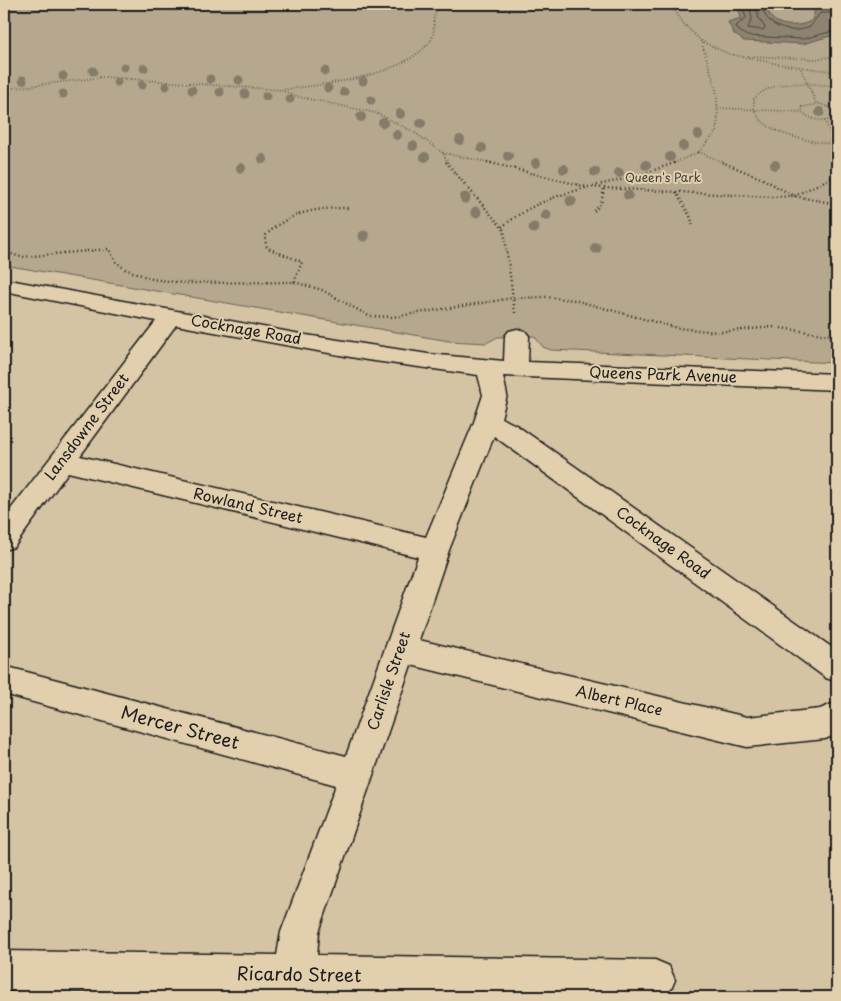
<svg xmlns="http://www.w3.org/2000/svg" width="841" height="1001" font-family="'Playpen Sans',sans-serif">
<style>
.green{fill:#b6a88e;stroke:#696255}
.water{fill:#8e8371;stroke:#605a4f}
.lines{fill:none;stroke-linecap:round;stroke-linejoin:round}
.shore{stroke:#4a453e;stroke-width:1}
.minor-casing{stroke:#1c1c1c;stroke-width:3}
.path-far1{stroke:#1c1c1c;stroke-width:2;stroke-dasharray:0.5 2.5;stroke-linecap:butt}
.path{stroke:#1c1c1c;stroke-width:2.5;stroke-dasharray:1 3;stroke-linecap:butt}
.minor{fill:#e1cfad;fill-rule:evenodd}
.tree{fill:#847b69}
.labels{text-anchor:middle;stroke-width:4;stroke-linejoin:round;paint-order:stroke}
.far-park-label{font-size:12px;fill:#423f38;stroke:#e1cfad}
.street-label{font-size:15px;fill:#1c1c1c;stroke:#e1cfad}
.near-street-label{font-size:18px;fill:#1c1c1c;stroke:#e1cfad}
</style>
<rect width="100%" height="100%" fill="#d5c4a4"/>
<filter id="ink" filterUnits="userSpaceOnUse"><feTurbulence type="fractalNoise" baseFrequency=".02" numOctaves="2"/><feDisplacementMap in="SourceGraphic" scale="10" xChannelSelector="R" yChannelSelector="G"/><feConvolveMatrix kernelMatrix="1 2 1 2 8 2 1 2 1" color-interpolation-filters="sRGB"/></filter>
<g filter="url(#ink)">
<!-- green -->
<path class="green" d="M4 4H837V363L551 350 543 347 534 336 498 337 486 343 449 341 4 265Z"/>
<!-- water -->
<path class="water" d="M737 4H770L766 6C768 10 769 14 771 17 779 28 803 27 812 20L815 10 817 8H837V34L803 44 744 41 734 34 728 22 741 18Z"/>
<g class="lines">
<!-- shore -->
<g class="shore">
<path d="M742 4 746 18 736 26 738 30 747 36 803 39 837 30"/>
<path d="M749 4 752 18 748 28 763 30 765 27 759 19 756 4"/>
<path d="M762 4C764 28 791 35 810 27L820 13H837"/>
</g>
<!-- minor casing -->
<g class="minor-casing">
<path id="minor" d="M4 279 306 335 428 354 504 361 505 336 509 331 517 329 525 331 529 336 528 362 837 374V390L503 376 507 395 501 418 516 425 837 651V682L826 678 494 436 449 550 419 640 747 717 820 709 837 702V734L825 739 747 747 411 665 319 932 317 955 655 960 669 966 675 980 669 994 662 997 312 995V997H272V995L4 991V951L277 955 281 932 336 785 4 694V666L346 756 418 557 68 472 14 547 4 550V518L156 321 4 291ZM176 325 367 360 478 375 483 395 474 422 426 537 80 456Z"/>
</g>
<!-- path-far1 -->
<g class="path-far1">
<path d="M670 4 684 24 701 41 716 88 718 117 716 132 699 152 725 163"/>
<path d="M701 41 729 54 778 64 837 72"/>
<path d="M748 56 819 59 837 56"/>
<path d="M801 69 816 103"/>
<path d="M837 87C811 83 773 78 754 99 754 103 753 108 755 111 764 135 815 143 837 144"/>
<path d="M4 89 104 77 281 90 299 97 376 113 414 132 443 153 448 163"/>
<path d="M281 90C324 84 403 78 431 40 435 34 433 25 434 18 435 13 438 8 440 4"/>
<path d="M718 108 802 112"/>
<path d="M837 110 820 104 802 107V112C812 121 824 122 837 118"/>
<path d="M825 121 837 149"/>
<path d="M443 153 492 163"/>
<path d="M674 163 699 152"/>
</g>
<!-- path -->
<g class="path">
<path d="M446 162 504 230 515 313"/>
<path d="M487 162 587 187 771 197 794 196 837 204"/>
<path d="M722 162 763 179 794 196 837 175"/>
<path d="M593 186 634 177 677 162"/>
<path d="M676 192 690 216 693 225"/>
<path d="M594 211 601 204 604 188"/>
<path d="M502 227C527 206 554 196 586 188"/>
<path d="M4 252 22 257 109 249 116 262 125 269 152 279 183 283 294 282 322 290 369 316 393 317 513 298 546 297 574 300 677 328 718 332 773 327 837 336"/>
<path d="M294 282 302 262 270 249 266 246 265 236C289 212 315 208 348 208"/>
</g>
<!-- minor -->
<use href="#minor" class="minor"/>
</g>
<!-- trees -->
<g class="tree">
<circle cx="124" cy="67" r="4.5"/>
<circle cx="144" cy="68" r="4.5"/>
<circle cx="93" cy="71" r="4.5"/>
<circle cx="325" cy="71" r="4.5"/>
<circle cx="63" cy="76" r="4.5"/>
<circle cx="210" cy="79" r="4.5"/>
<circle cx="23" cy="80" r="4.5"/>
<circle cx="239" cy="80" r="4.5"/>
<circle cx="363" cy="81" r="4.5"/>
<circle cx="117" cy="82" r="4.5"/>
<circle cx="142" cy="85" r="4.5"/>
<circle cx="166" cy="86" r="4.5"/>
<circle cx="328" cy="88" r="4.5"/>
<circle cx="192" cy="90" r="4.5"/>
<circle cx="220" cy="92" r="4.5"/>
<circle cx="344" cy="92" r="4.5"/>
<circle cx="63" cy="94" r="4.5"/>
<circle cx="245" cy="94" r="4.5"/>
<circle cx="266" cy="96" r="4.5"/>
<circle cx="290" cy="99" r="4.5"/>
<circle cx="371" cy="100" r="4.5"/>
<circle cx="820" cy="112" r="5"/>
<circle cx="400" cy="114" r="5"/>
<circle cx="361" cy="117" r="5"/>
<circle cx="383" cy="123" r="5"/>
<circle cx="421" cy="123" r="5"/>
<circle cx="397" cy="135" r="5"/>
<circle cx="698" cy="135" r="5"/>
<circle cx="460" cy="140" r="5"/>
<circle cx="413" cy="146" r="5"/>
<circle cx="683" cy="146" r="5"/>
<circle cx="482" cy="148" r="5"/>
<circle cx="508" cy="156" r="5"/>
<circle cx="425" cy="157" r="5"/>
<circle cx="670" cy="157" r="5"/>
<circle cx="263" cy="159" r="5"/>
<circle cx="536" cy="163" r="5"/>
<circle cx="646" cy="165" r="5"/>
<circle cx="775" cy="165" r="5"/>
<circle cx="241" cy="168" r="5"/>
<circle cx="564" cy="169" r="5"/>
<circle cx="595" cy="172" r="5"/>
<circle cx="619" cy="173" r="5"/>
<circle cx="628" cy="195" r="5"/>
<circle cx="465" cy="198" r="5.5"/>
<circle cx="571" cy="201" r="5.5"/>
<circle cx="476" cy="212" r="5.5"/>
<circle cx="546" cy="215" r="5.5"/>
<circle cx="534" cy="228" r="5.5"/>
<circle cx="364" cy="236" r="5.5"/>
<circle cx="596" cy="248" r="5.5"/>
</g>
</g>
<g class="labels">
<!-- far-park labels -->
<g class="far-park-label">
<text x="663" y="182">Queen's Park</text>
</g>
<!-- street labels -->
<g class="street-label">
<text transform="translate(246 330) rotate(10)" y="5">Cocknage Road</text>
<text transform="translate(663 375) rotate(2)" y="5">Queens Park Avenue</text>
<text transform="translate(87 427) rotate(-53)" y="5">Lansdowne Street</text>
<text transform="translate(248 506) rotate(13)" y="5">Rowland Street</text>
<text transform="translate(663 543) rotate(36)" y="5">Cocknage Road</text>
<text transform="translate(389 681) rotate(-71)" y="5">Carlisle Street</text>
<text transform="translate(619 701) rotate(13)" y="5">Albert Place</text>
</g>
<!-- near-street labels -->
<g class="near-street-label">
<text transform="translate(180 728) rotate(15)" y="6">Mercer Street</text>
<text transform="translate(299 975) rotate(1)" y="6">Ricardo Street</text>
</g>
</g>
<!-- margin -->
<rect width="841" height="1001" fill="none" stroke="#e1cfad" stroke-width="20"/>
<rect x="10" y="10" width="821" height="981" fill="none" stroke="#1c1c1c" stroke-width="2" filter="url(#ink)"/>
</svg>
